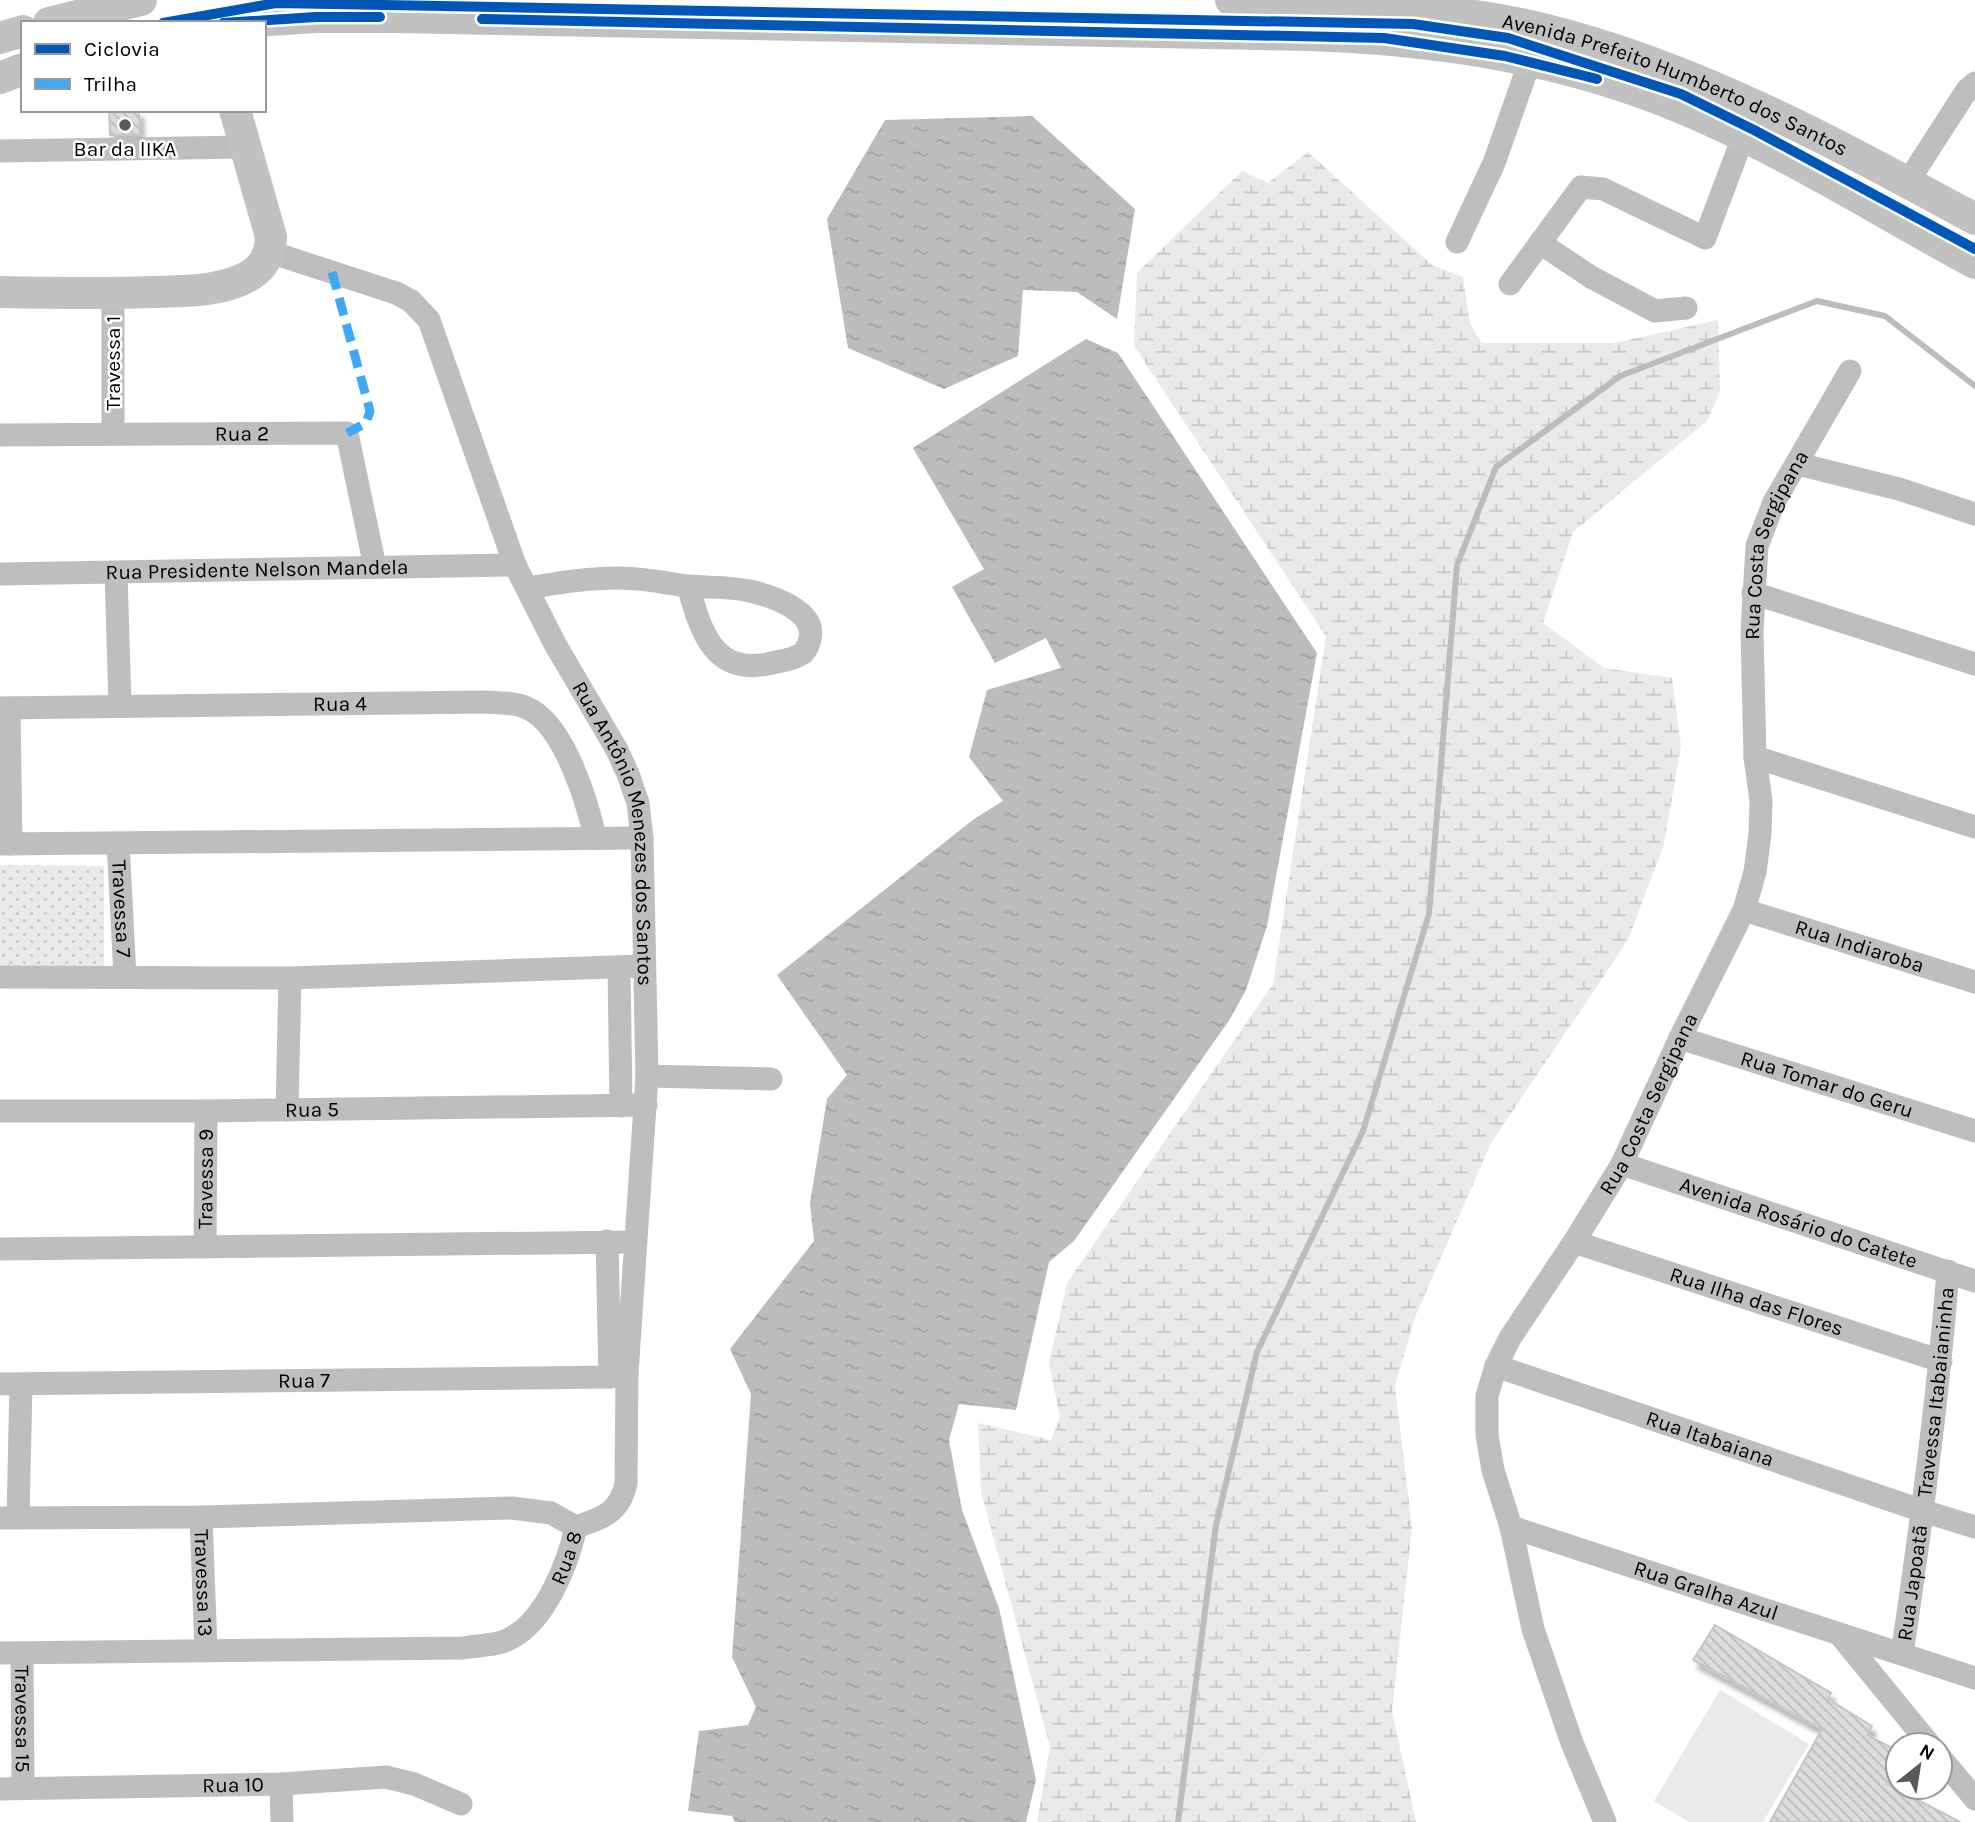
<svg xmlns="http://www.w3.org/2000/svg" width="1975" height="1822" font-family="Karla,sans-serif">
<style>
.grass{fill:#eaeaea}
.wetland{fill:url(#wetland-marsh)}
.park{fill:url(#park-dots)}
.water{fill:url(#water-ripples)}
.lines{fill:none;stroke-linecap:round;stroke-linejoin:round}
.stream{stroke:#bcbcbc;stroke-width:6}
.building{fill:url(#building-back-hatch);stroke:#c5c5c5;stroke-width:2;filter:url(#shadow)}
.street{stroke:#bebebe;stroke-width:23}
.secondary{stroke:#c1c1c1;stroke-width:32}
.quiet{stroke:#3fa9f5;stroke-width:9;stroke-dasharray:18 9;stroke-linecap:butt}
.cycleway-casing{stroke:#fff;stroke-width:15}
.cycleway{stroke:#0057b8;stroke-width:10}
.poi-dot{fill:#595959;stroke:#fff;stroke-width:2.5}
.labels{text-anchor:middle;stroke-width:5;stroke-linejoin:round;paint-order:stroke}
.street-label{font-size:21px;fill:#000;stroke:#fff}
.poi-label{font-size:21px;fill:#000;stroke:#fff}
</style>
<defs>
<pattern id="wetland-marsh" width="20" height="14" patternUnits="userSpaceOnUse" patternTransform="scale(1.75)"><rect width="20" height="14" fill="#eaeaea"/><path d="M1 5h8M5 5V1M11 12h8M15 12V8" fill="none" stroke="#c7c7c7"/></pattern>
<pattern id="park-dots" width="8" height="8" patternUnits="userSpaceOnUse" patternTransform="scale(1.75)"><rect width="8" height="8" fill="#eaeaea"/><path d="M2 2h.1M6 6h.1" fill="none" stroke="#c7c7c7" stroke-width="1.8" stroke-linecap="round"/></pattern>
<pattern id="water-ripples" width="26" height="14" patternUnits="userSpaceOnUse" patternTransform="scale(1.75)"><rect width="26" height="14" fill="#bcbcbc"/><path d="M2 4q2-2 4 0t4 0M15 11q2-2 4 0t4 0" fill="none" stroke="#a0a0a0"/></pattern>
<pattern id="building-back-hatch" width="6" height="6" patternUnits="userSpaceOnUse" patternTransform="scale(1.75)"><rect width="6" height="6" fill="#dcdcdc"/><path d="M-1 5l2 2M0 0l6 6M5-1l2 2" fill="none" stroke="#bbb"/></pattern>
<filter id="shadow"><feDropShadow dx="4.5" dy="8" stdDeviation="2" flood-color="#0004"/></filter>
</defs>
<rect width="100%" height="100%" fill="#fff"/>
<!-- grass -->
<path class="grass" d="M1720 1690 1809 1744 1763 1822H1689L1654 1801Z"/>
<!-- wetland -->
<path class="wetland" d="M1308 152 1432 265 1463 277 1470 324 1482 343H1615L1718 320 1720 392 1707 421 1573 532 1543 623 1604 668 1672 678 1681 746 1664 844 1628 940 1491 1143 1415 1317 1395 1386 1412 1528 1392 1711 1416 1822H1037L1050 1747 981 1492 978 1423 1051 1440 1060 1417 1049 1363 1067 1283 1273 984 1326 636 1134 346 1137 273 1242 171 1268 183Z"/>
<!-- park -->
<path class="park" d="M0 865 104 866V968L0 967Z"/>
<!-- water -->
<g class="water">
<path d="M1032 116 1135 209 1117 319 1077 292 1023 290 1018 356 944 389 848 348 827 219 885 120Z"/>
<path d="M1086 339 1118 353 1317 653 1267 926 1246 990 1230 1019 1074 1241 1049 1262 1016 1410 959 1404 949 1440 962 1510 999 1608 1036 1780 1026 1822H735L732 1816 688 1811 699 1731 748 1725 756 1707 732 1657 751 1394 730 1349 814 1241 810 1203 827 1099 847 1075 777 975 974 819 1003 801 969 757 987 690 1061 668 1046 638 995 663 952 587 984 569 913 448Z"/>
</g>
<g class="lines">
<!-- stream -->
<path class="stream" d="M1178 1822 1216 1525 1257 1352 1363 1131 1429 914 1457 565 1496 467 1620 376 1817 301 1885 316 1975 386"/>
</g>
<!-- building -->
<g class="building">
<path d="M109 110H139L140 135H110Z"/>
<path d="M1715 1625 1831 1693 1828 1699 1872 1726 1867 1735 1898 1751V1765L1887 1784 1960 1822H1770L1822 1729 1693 1660Z"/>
</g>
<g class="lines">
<!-- street -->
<g class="street">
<path d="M0 151 244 147"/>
<path d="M1907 183 1967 90 1975 83"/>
<path d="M1457 242 1494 163 1530 61"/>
<path d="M1540 243 1591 277 1655 311 1686 308"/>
<path id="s1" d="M270 252 396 293 411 301 429 320 515 565 555 644 617 750 628 774 638 803 642 838 647 1076 627 1373 626 1483C620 1513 602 1518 576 1527"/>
<path d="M1510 284 1581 187 1603 189 1705 238 1743 137"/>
<path d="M113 433V293"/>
<path id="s2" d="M0 435 347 433 375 567"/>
<path d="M1798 464 1899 489 1975 514"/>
<path d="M116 573 120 705"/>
<path id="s3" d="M0 574 515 565"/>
<path d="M528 588C558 583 587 578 618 578 641 578 663 582 686 586 707 588 729 586 750 591 770 596 817 610 810 639 809 644 807 649 803 653 794 660 778 661 768 664 712 675 700 628 688 586"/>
<path d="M1753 593 1975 664"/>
<path id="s4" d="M0 708 484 702C500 703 517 702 531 710 565 729 587 801 595 837"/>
<path d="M9 708 11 844"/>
<path d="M1755 757 1975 827"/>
<path id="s5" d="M118 843 125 976"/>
<path d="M0 844 642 838"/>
<path id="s6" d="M1744 910 1975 982"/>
<path d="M619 967 621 1106"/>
<path d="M0 977 290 978 644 966"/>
<path id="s7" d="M1680 1038 1975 1131"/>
<path d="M647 1076 771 1079"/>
<path d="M287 1110 290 978"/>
<path id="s8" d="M0 1111H206L646 1105"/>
<path id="s9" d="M1622 1164 1975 1281"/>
<path d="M607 1241 610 1377"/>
<path id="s10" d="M1574 1242 1941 1361"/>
<path id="s11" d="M205 1247 206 1111"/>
<path d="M0 1249 634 1242"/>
<path id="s12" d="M1496 1366 1923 1511 1975 1527"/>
<path id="s13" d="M0 1384 610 1377 627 1373"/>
<path d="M18 1517 21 1384"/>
<path id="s14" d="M201 1517 206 1650"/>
<path d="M0 1518 201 1517 512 1508 551 1513 576 1527"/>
<path id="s15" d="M1511 1527 1975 1678"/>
<path d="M1840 1635 1930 1745"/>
<path id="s16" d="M0 1653 463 1648C479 1645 498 1646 511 1638 546 1620 568 1563 576 1527"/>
<path id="s17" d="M22 1653 23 1788"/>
<path id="s18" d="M1902 1654C1921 1527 1938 1400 1948 1271"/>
<path d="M1940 1757 1975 1799"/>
<path d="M281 1784 282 1822"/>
<path id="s19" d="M0 1789 281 1784 386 1777 414 1784 461 1804"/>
<path id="s20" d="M1605 1822 1572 1743 1533 1629 1511 1527 1493 1470 1487 1435V1396L1496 1366 1510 1338 1574 1242 1622 1164 1680 1038 1744 910 1755 872 1760 834 1761 801 1755 757 1752 632 1757 546 1774 502 1850 371"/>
</g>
<!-- secondary -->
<g class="secondary">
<path id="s21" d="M1231 0C1335 5 1441 4 1543 29 1697 67 1837 144 1975 219"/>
<path d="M49 23 141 0"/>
<path d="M220 23 316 17H395L1309 35C1416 39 1521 52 1623 86 1748 127 1860 201 1975 263"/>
<path d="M0 38 23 31"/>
<path d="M0 78 23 69"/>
<path d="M0 292C51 293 101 294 152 292 181 291 216 292 243 279 261 271 271 256 271 237L235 110"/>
</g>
<!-- quiet -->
<path class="quiet" d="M332 272 370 411 366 423 347 433"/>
<!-- cycleway casing -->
<g class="cycleway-casing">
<g id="cycleway">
<path d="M482 19 1384 38 1505 56 1597 79"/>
<path d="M163 23 276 3 1413 24 1508 38 1681 94 1754 130 1975 249"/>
<path d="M223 23 316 17H380"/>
</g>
</g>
<!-- cycleway -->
<use href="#cycleway" class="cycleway"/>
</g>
<!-- markers -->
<circle class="poi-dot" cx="125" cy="125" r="7"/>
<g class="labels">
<!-- street labels -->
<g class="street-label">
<text dy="7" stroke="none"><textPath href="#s21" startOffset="457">Avenida Prefeito Humberto dos Santos</textPath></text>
<text transform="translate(113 363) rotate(-90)" y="7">Travessa 1</text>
<text dy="7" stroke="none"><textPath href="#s2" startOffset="242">Rua 2</textPath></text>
<text dy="7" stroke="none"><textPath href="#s20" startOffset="1368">Rua Costa Sergipana</textPath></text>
<text dy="7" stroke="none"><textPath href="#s3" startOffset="257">Rua Presidente Nelson Mandela</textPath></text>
<text dy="7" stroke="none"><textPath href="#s4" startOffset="340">Rua 4</textPath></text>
<text dy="7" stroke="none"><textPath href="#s1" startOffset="728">Rua Antônio Menezes dos Santos</textPath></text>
<text dy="7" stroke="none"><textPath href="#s5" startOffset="66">Travessa 7</textPath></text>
<text dy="7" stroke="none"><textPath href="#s6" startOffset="121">Rua Indiaroba</textPath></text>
<text dy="7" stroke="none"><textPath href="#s7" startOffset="154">Rua Tomar do Geru</textPath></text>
<text dy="7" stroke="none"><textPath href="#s20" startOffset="780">Rua Costa Sergipana</textPath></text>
<text dy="7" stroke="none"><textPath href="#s8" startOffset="312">Rua 5</textPath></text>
<text dy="7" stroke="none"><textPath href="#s11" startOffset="68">Travessa 9</textPath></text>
<text dy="7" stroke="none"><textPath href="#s9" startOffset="186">Avenida Rosário do Catete</textPath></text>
<text dy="7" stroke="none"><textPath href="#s10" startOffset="192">Rua Ilha das Flores</textPath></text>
<text dy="7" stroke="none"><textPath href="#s13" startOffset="304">Rua 7</textPath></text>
<text dy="7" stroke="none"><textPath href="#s18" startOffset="264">Travessa Itabaianinha</textPath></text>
<text dy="7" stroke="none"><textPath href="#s12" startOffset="226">Rua Itabaiana</textPath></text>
<text dy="7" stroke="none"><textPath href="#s16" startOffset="612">Rua 8</textPath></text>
<text dy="7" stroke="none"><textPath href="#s14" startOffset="66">Travessa 13</textPath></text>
<text dy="7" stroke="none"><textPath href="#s18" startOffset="72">Rua Japoatã</textPath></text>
<text dy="7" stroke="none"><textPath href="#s15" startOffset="205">Rua Gralha Azul</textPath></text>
<text dy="7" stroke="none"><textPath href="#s17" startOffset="66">Travessa 15</textPath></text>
<text dy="7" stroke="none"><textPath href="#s19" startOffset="233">Rua 10</textPath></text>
</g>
<!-- poi labels -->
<g class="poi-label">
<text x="125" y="156">Bar da lIKA</text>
</g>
</g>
<!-- legend -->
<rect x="21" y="21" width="245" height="91" fill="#ffffff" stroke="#999999" stroke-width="2"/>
<rect x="35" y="44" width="35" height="10" fill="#0057b8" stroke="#999999" stroke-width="2"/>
<text x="84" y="56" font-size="21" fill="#000000">Ciclovia</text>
<rect x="35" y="79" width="35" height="10" fill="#3fa9f5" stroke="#999999" stroke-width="2"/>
<text x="84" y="91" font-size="21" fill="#000000">Trilha</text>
<!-- north arrow -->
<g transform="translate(1919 1766) rotate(30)"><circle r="33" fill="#ffffff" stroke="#999999" stroke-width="2"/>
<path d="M0-5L12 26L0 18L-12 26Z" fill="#595959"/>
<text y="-10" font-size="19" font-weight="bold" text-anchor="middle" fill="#000000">N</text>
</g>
</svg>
